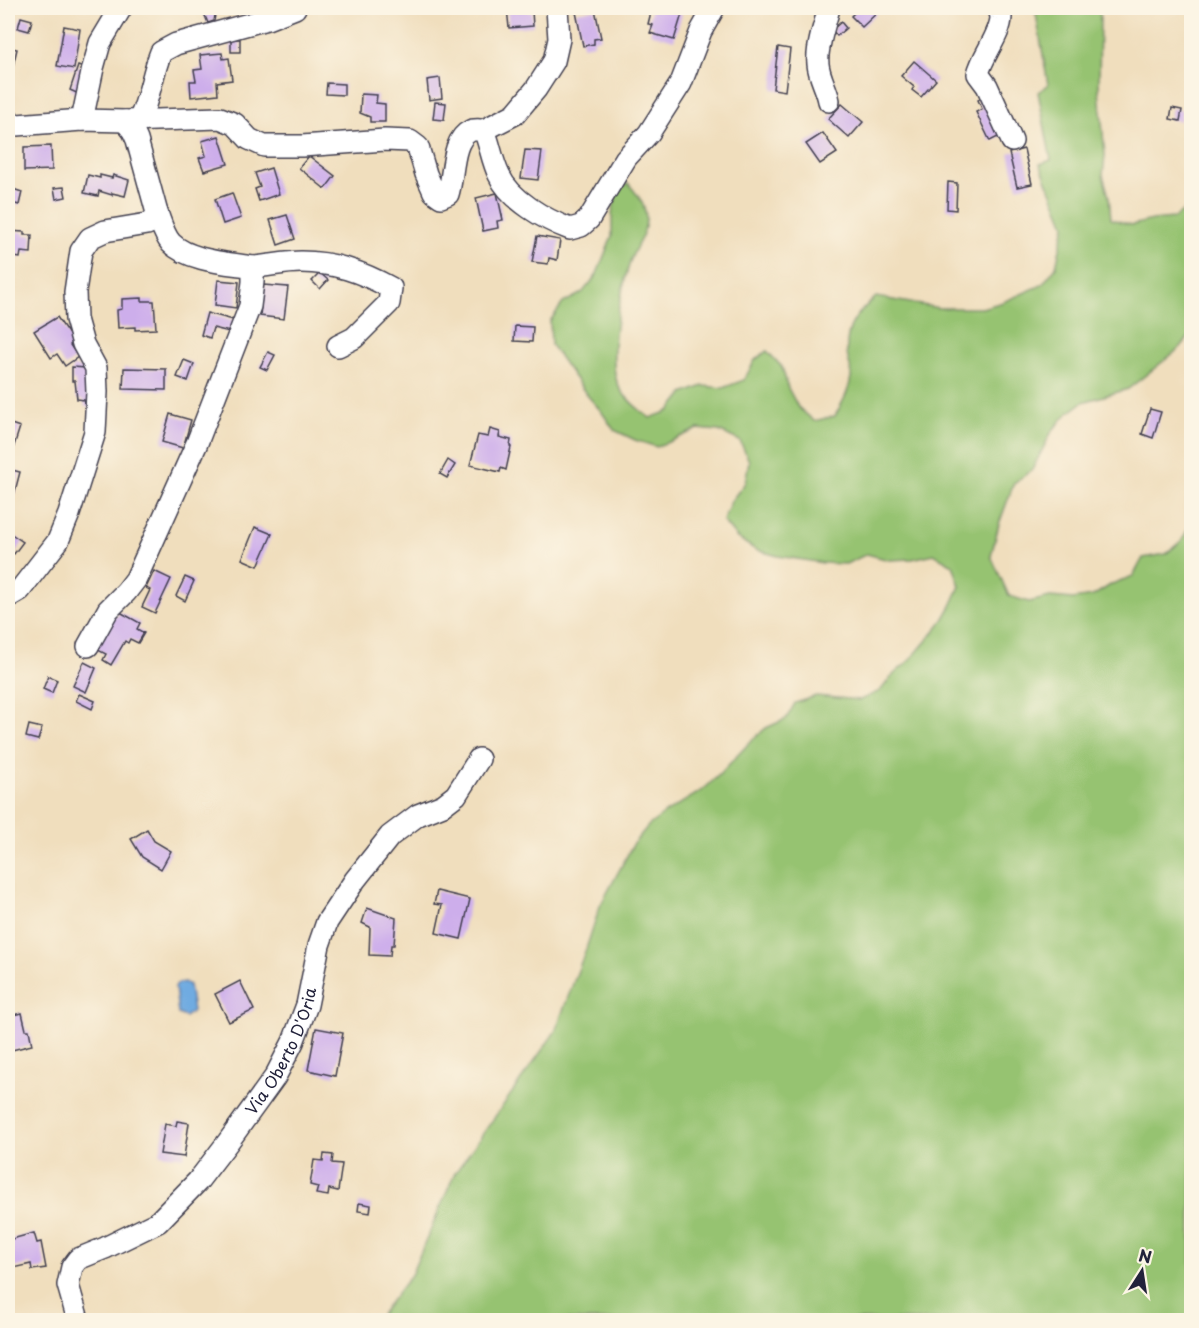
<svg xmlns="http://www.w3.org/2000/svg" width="1199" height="1328" font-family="'Playpen Sans',sans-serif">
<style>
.green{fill:#96c371;stroke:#5c7256;stroke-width:1.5}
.water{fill:#70abe1;stroke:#49668e;stroke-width:1.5}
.building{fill:#cdaeeb}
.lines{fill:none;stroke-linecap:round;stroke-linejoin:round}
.minor-casing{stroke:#413e4e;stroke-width:24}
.minor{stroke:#fff;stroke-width:21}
.labels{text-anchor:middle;stroke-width:5;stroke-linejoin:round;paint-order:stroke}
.street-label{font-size:16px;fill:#22223b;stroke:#fcf5e5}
</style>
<rect width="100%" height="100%" fill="#fcf5e5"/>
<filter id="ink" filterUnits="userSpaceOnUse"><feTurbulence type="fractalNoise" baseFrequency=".0167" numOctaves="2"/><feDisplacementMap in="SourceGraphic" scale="12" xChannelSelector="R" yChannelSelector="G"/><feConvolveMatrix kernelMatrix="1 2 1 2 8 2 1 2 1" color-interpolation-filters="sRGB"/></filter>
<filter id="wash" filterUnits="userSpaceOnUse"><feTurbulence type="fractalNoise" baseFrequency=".008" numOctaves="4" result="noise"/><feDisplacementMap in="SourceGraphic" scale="24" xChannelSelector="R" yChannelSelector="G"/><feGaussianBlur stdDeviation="1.35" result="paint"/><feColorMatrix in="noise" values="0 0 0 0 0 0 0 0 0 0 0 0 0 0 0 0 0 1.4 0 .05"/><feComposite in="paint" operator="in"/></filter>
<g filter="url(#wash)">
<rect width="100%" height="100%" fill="#f0debd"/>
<!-- green -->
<path class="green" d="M1035 8H1100L1099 90 1105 155 1103 175 1109 197 1111 219 1132 225 1152 220 1174 218 1191 206V259L1186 274 1191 275V335L1180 348 1128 389 1083 402 1066 415 1052 431 1032 470 1014 483 999 524 991 556 1009 596 1029 602 1050 597 1073 599 1093 596 1112 584 1133 576 1143 558 1166 554 1182 540 1191 523V1320H373L379 1317 411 1275 455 1173 555 1032 586 949 600 906 634 843 648 826 665 813 703 790 719 775 750 742 766 728 786 719 795 703 816 696 860 700 880 691 894 674 910 660 940 625 951 606 960 586 953 565 934 554 912 559 889 560 867 554 846 564 823 563 778 556 756 550 737 538 723 521 731 501 745 483 749 461 740 441 719 431 698 429 657 447 635 440 614 430 601 411 587 395 551 345 550 321 563 303 582 293 596 276 612 236V213L617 192 628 183C637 194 646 204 646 219 646 235 634 248 630 262 621 290 605 364 620 389 628 401 639 410 650 418L669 411 683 394 703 386 723 388 744 380 755 360 767 351 782 367 788 388 798 407 814 421 835 416C842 403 849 392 851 377 852 369 848 361 847 353 845 326 857 313 876 297L939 308H982L1003 302 1042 285 1056 267 1065 225 1040 164 1051 160 1038 92 1048 85Z"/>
<!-- water -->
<path class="water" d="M184 982 189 985 193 1011 185 1017 178 1014 175 987 179 983Z"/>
<g id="blocks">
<!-- building -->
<g class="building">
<path d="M212 8 215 15 214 21 208 23 203 11Z"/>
<path d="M507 8H528V12L532 11 533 26 509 28Z"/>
<path d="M652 8H662L682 14 674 40 650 33 653 25 648 24Z"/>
<path d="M852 8H882L862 27 851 16 856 11Z"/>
<path d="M595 9 601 38 594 39V44L583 46 576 12Z"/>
<path d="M21 17 32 20 29 31 18 28Z"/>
<path d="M841 22 846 28 837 36 832 30Z"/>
<path d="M64 26 80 29 74 69 57 66Z"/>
<rect x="231" y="39" width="9" height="13"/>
<path d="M8 47 17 49 10 79 8 78Z"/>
<path d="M778 47 790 49 785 91 773 89Z"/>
<path d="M222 53 223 59 229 58 232 80 217 82 218 94 191 97 190 81H196L194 70 202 69 200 55Z"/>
<path d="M914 61 936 80 921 97 912 90 914 87 901 76Z"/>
<path d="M78 66 84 68 81 95 70 90Z"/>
<path d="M440 78 442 98 429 100 427 80Z"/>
<path d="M327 83 344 84V95L326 94Z"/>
<path d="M361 94 377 95 376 103 385 104V122H370V117L360 113Z"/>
<path d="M984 96 1004 134 990 141 976 112 982 109 978 100Z"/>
<path d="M435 102 446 103 444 120 433 119Z"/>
<path d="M842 104 863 122 849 138 828 119Z"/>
<path d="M1172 108 1182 110 1180 121 1170 119Z"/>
<path d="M823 133 837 153 820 164 806 144Z"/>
<path d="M219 136 228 164 204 171 199 158 206 156 202 141Z"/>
<path d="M51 146 52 170 24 171V147Z"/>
<path d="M1024 149 1032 184 1017 187 1009 153Z"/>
<path d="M525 150 542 151 538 180 521 178Z"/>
<path d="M309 156 335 176 325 189 299 168Z"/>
<path d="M271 168 279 194 259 201 255 189 260 187 255 173Z"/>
<path d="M88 175 100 178V175L112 178 113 175 129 180 125 196 112 193V195L99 191 98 196 84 193Z"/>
<path d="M948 182 957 183 956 210 947 209Z"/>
<path d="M64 187 66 197 56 199 54 188Z"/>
<path d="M10 188 22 192 19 205 8 202Z"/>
<path d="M232 193 241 218 223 224 215 199Z"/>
<path d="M497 193 503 220 497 221 498 228 483 231 476 198Z"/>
<path d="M287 215 295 239 278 245 270 220Z"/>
<path d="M8 231 24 232V235H32L31 253 21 252 20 258 8 256Z"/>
<path d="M537 236 560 240 557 260 549 258 548 264 532 262Z"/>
<path d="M320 273 328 280 320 289 312 281Z"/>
<path d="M218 280 239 282 236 308 215 305Z"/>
<path d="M263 285 288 287 284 319 260 316Z"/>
<path d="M142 298V301H154L156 329 135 330V327L118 328 117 310 122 309V299Z"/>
<path d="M207 313 237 321 234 333 213 328 210 338 201 335Z"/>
<path d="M57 317 74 342 70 345 78 357 65 366 57 354 51 358 34 331Z"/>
<path d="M515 326 533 327 532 342 514 341Z"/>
<path d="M268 352 275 355 267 370 260 367Z"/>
<path d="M184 360 194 364 188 381 177 377Z"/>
<path d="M72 367 86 368 92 407H85L84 400 77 399 75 381H72Z"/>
<path d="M124 368 166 369V390L123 389Z"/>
<path d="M1150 409 1161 412 1153 438 1142 434Z"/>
<path d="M170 414 191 420 183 448 162 442Z"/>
<path d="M8 423 20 427 13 449 8 447Z"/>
<path d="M490 429 500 432 499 437 511 440 510 446 511 447 506 470 501 468 500 472 470 465 478 435 488 437Z"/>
<path d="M448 460 455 465 447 478 440 474Z"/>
<path d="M8 469 20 472 14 495 8 493Z"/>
<path d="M255 527 272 534 258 566 242 559Z"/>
<path d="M10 533 23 542 14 554 8 549V536Z"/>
<path d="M154 571 171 579 155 613 142 607 150 590 146 588Z"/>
<path d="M185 577 194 581 185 601 176 596Z"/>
<path d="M120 612 140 623 137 629 144 633 138 643 130 639 128 643 125 641 111 665 103 660 106 654 94 648 113 615 117 617Z"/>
<path d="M84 662 96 668 86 692 73 686Z"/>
<path d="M48 676 57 680 52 693 43 689Z"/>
<path d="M79 694 95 701 92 709 76 701Z"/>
<path d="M29 725 42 728 38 740 26 737Z"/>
<path d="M147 829 154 841 171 851 161 869 142 857 131 839Z"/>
<path d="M437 891 470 899 461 939 436 933 442 905 434 904Z"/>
<path d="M367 908 396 918 394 945H391L390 956 369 955 370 927 362 923Z"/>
<path d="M240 981 254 1010 229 1022 215 994Z"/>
<path d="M22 1013 26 1030H29L32 1045 8 1051V1034H10L8 1016Z"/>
<path d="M316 1028 343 1033 335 1076 308 1070Z"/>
<path d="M177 1121 189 1123 184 1157 160 1154 165 1124 176 1126Z"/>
<path d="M324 1154 333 1155 332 1163 342 1164 338 1191 329 1189 328 1196 316 1194 318 1187 310 1185 314 1160 323 1161Z"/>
<path d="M359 1203 371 1205 370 1213 358 1211Z"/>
<path d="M34 1233 37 1243 41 1242 46 1268 32 1270 31 1264 13 1268 8 1247V1240Z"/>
</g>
</g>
</g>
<g filter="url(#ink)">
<use href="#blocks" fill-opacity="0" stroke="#413e4e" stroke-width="1.5"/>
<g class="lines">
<!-- minor casing -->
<g class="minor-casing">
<g id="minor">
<path d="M829 8C825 24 816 48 818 64 819 77 827 89 829 101"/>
<path d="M998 8C999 8 1001 16 1001 17 1001 34 982 56 978 74L987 86 1012 141"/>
<path d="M82 120 93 68 100 43 121 8"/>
<path d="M139 120C150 98 152 74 161 52L176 44 267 19 295 8"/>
<path d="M8 122 17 125 82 120 125 121 220 118 235 124 249 139 264 146H302L385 140 410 141 418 147 426 174 434 192 441 197 448 194C454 177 451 140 470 131 474 129 479 130 484 130 490 144 492 161 499 175 510 200 546 220 570 229L581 226 589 219 626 158 649 133 681 83 701 31 714 8"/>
<path d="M484 130 515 114 536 89 554 61 559 39 557 8"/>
<path d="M253 267C269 266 285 262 301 262 334 262 362 272 391 288L389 303 354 338 338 346"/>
<path d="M8 597 20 590 58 541 69 514 95 432 97 392 96 368 83 344 76 319 75 292 81 251 90 238 105 231 147 224 154 221 157 213 137 140 133 131 125 121"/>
<path d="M88 646 108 610 126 592 136 579 197 443 250 306 253 282V267C229 263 189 261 171 243 164 235 161 223 157 213"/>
<path id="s1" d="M78 1320 68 1285 72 1267 78 1259 105 1248 158 1222 198 1181 228 1142 275 1077 293 1042 307 1005 319 945 327 922 355 880 390 836 418 815 443 805 456 795 479 759"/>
</g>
</g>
<!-- minor -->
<use href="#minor" class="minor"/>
</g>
</g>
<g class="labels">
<!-- street labels -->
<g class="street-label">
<text dy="6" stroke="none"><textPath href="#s1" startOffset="366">Via Oberto D'Oria</textPath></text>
</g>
</g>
<!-- margin -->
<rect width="1199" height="1328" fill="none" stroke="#fcf5e5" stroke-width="30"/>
<!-- north arrow -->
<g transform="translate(1142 1271) rotate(12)" stroke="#fcf5e5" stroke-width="4.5" paint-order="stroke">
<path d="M0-4.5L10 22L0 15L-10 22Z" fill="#22223b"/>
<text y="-9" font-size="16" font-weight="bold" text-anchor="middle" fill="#22223b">N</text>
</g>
</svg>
